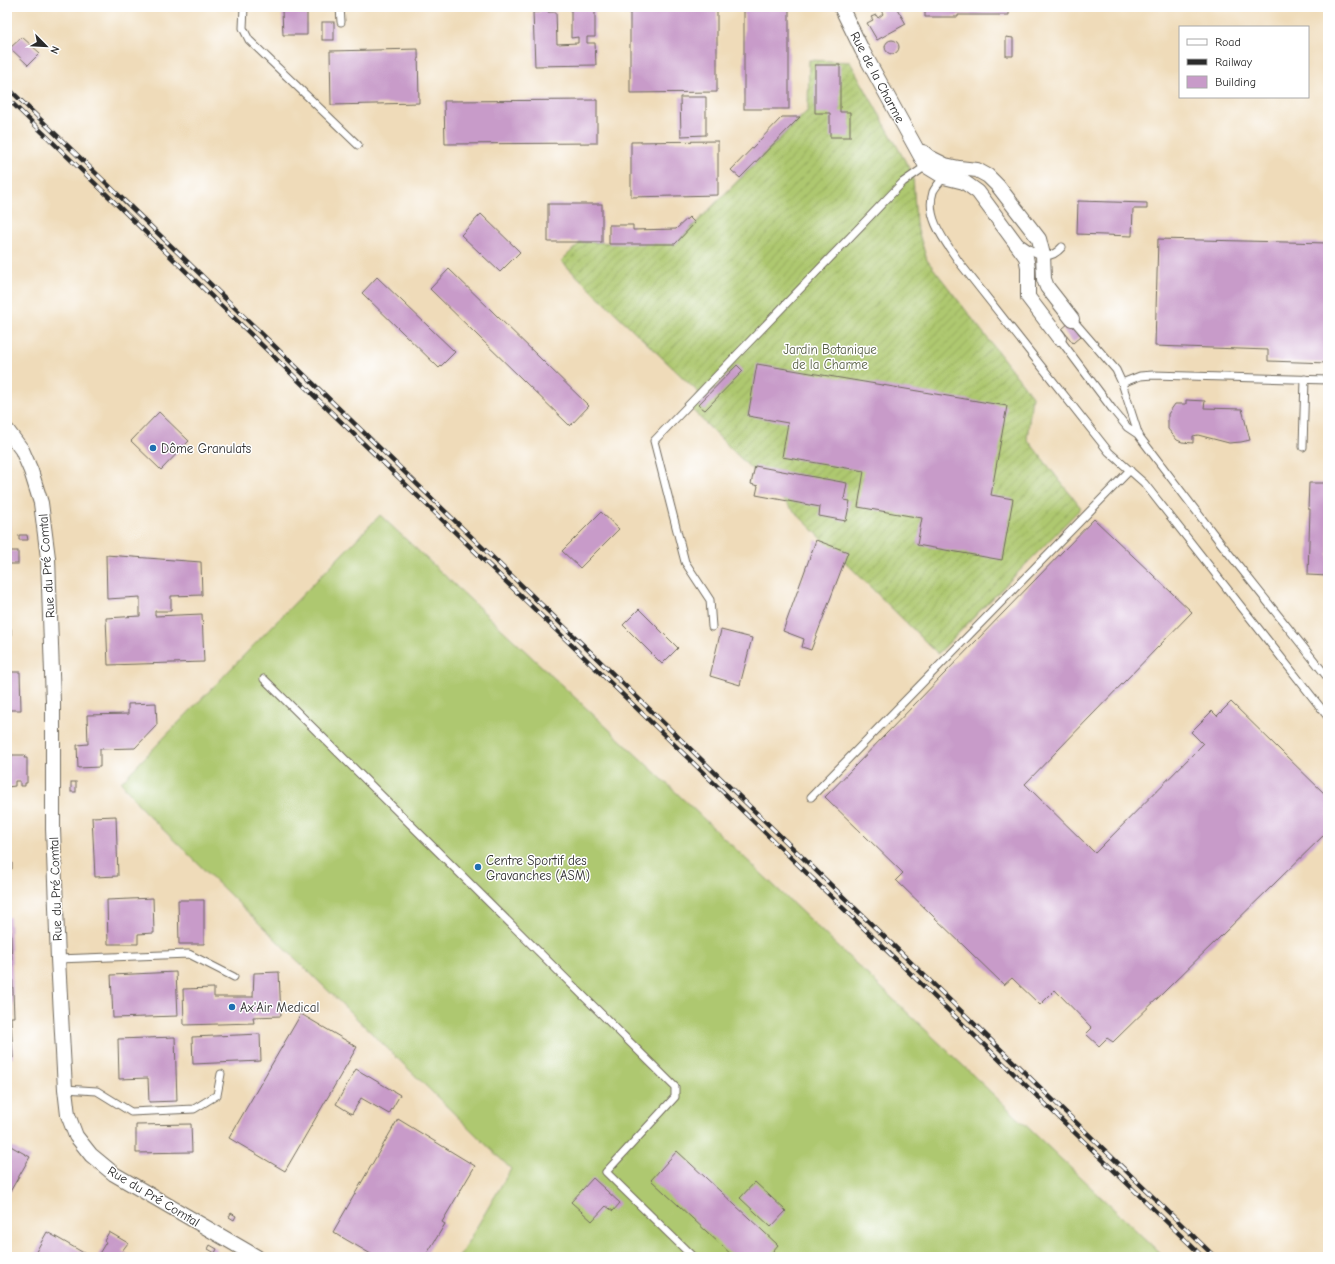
<svg xmlns="http://www.w3.org/2000/svg" width="1335" height="1264" font-family="'Comic Neue',sans-serif">
<style>
.garden{fill:url(#garden-furrows);stroke:#6c7a4d}
.pitch{fill:#aec86f;stroke:#6c7a4d}
.building{fill:#c89bc9}
.lines{fill:none;stroke-linecap:round;stroke-linejoin:round}
.service-casing{stroke:#70695d;stroke-width:9}
.minor-casing{stroke:#70695d;stroke-width:16}
.service{stroke:#fff;stroke-width:7}
.minor{stroke:#fff;stroke-width:14}
.rail-casing{stroke:#2b2b2b;stroke-width:4.5}
.rail{stroke:#fff;stroke-width:3;stroke-dasharray:9;stroke-linecap:butt}
.poi-dot{fill:#1f6fb2;stroke:#fff;stroke-width:1.5}
.labels{text-anchor:middle;stroke-width:3;stroke-linejoin:round;paint-order:stroke}
.street-label{font-size:13px;fill:#2b2b2b;stroke:#fff}
.park-label{font-size:13px;fill:#525a3f;stroke:#fff}
.poi-label{font-size:13px;fill:#2b2b2b;stroke:#fff;text-anchor:start}
</style>
<defs>
<pattern id="garden-furrows" width="10" height="10" patternUnits="userSpaceOnUse"><rect width="10" height="10" fill="#aec86f"/><path d="M-1 1l2-2M0 10L10 0M9 11l2-2" fill="none" stroke="#8ea35b"/></pattern>
</defs>
<rect width="100%" height="100%" fill="#fff"/>
<filter id="ink" filterUnits="userSpaceOnUse"><feTurbulence type="fractalNoise" baseFrequency=".025" numOctaves="2"/><feDisplacementMap in="SourceGraphic" scale="8" xChannelSelector="R" yChannelSelector="G"/><feConvolveMatrix kernelMatrix="1 2 1 2 8 2 1 2 1" color-interpolation-filters="sRGB"/></filter>
<filter id="wash" filterUnits="userSpaceOnUse"><feTurbulence type="fractalNoise" baseFrequency=".012" numOctaves="4" result="noise"/><feDisplacementMap in="SourceGraphic" scale="16" xChannelSelector="R" yChannelSelector="G"/><feGaussianBlur stdDeviation="0.9" result="paint"/><feColorMatrix in="noise" values="0 0 0 0 0 0 0 0 0 0 0 0 0 0 0 0 0 1.4 0 .05"/><feComposite in="paint" operator="in"/></filter>
<g filter="url(#wash)">
<rect width="100%" height="100%" fill="#efdbb9"/>
<!-- garden -->
<path class="garden" d="M809 60 850 62 913 175 916 224 927 260 1032 396 1027 439 1081 508 938 654 687 405 699 393 561 261 581 242 675 244 808 110Z"/>
<!-- pitch -->
<path class="pitch" d="M380 515 662 779 1164 1257H459L511 1169 143 810 121 782Z"/>
<g id="blocks">
<!-- building -->
<g class="building">
<path d="M539 7H548V12H556L557 44 578 43V37L571 38V7H595V37H587V43H595L596 65 535 66 533 12H540Z"/>
<path d="M630 7H717V92L630 93Z"/>
<rect x="744" y="7" width="45" height="102"/>
<path d="M879 7H894L895 8 896 7 906 24 877 40 867 23 873 20 871 17 876 15 878 18 883 14Z"/>
<path d="M925 7H1009V15H958V17H925Z"/>
<path d="M282 10H307V35H283Z"/>
<rect x="322" y="22" width="12" height="18"/>
<path d="M22 37 40 53 28 65 10 48Z"/>
<path d="M1006 37 1013 38V56H1006Z"/>
<circle cx="892" cy="47" r="7"/>
<path d="M418 49 419 103 331 105 330 51Z"/>
<path d="M815 65H840V112H850V137H830V113H815Z"/>
<path d="M680 97H706V135L681 136Z"/>
<path d="M597 100V143L445 144 444 101Z"/>
<path d="M782 117H800L740 178 731 170Z"/>
<path d="M718 141V195L631 197V142Z"/>
<path d="M1078 201 1147 203V209H1133L1132 236 1077 234Z"/>
<rect x="548" y="204" width="54" height="38"/>
<path d="M481 214 520 252 500 272 461 235Z"/>
<path d="M689 217 695 223 675 244H609V225H633V230L676 229Z"/>
<path d="M1158 239 1328 243V363L1268 361V350L1155 346Z"/>
<path d="M449 269 589 406 570 426 430 289Z"/>
<path d="M377 277 455 352 439 368 362 293Z"/>
<path d="M1070 322 1081 336 1073 343 1062 329Z"/>
<path d="M757 364 1007 406 991 495 1013 499 1002 560 917 545 922 518 858 507 864 471 782 457 788 423 748 416Z"/>
<path d="M737 365 743 371 705 410 698 405Z"/>
<path d="M1186 400 1205 401 1204 408 1242 409 1250 440 1241 442 1229 443 1198 435 1193 436V443L1182 442 1177 440 1168 429V414L1175 404H1186Z"/>
<path d="M159 412 189 441 161 470 131 441Z"/>
<path d="M755 466 847 483 844 500 850 501 846 521 819 516 820 507 756 495 758 486 751 484Z"/>
<path d="M1309 483H1328V576L1308 575 1310 509H1308Z"/>
<path d="M7 501H9L10 530H7Z"/>
<path d="M601 512 619 529 580 568 562 551Z"/>
<path d="M1094 519 1192 612 1025 784 1095 853 1203 744 1191 732 1212 711 1217 716 1231 702 1328 797V831L1113 1042 1107 1038 1099 1046 1086 1034 1092 1028 1055 990 1040 1005 1012 978 1004 985 896 880 903 873 825 797Z"/>
<path d="M19 535H27L28 540H19Z"/>
<path d="M816 540 848 552 811 650 802 647 804 639 783 631Z"/>
<rect x="7" y="551" width="11" height="13"/>
<path d="M106 555 201 562 202 595 171 596V611H155V616L202 614 204 662 108 665 106 618 140 616V597L107 599Z"/>
<path d="M639 609 678 648 662 664 623 625Z"/>
<rect x="7" y="629" width="4" height="12"/>
<path d="M721 630 752 638 740 685 710 676Z"/>
<path d="M7 672H20L21 710H7Z"/>
<path d="M156 703 157 725 135 748 100 749V767L78 768 77 745 88 744 87 715 128 714V704Z"/>
<path d="M7 755H25L24 758H27V783H25V786H20V781H15V786L7 787Z"/>
<rect x="71" y="782" width="5" height="10"/>
<path d="M116 816 118 876 95 877 92 817Z"/>
<path d="M7 862H12V869H8L9 879H7Z"/>
<path d="M153 898 154 933 138 934V944H108L107 900Z"/>
<path d="M178 900H204V944H179Z"/>
<path d="M7 917H10L14 1017H11L13 1058H7Z"/>
<path d="M176 972 178 1016 113 1018 111 975Z"/>
<path d="M279 972 281 1016 253 1017 254 1023 184 1025 183 989 214 988V997H253L254 973Z"/>
<path d="M301 1014 357 1047 285 1171 229 1138Z"/>
<path d="M260 1034 261 1061 193 1064 192 1037Z"/>
<path d="M175 1037 177 1101 149 1102 148 1078 119 1079 118 1039Z"/>
<path d="M356 1069 400 1095 389 1114 361 1098 352 1114 336 1104Z"/>
<path d="M398 1119 475 1166 442 1222 445 1224 425 1257H376L333 1232Z"/>
<path d="M191 1124 192 1152 136 1153V1125Z"/>
<path d="M7 1144 30 1157 7 1197Z"/>
<path d="M677 1151 778 1245 768 1257H734L651 1180Z"/>
<path d="M593 1178 620 1203 613 1211 606 1206 592 1221 571 1202Z"/>
<path d="M755 1182 786 1211 771 1227 740 1198Z"/>
<path d="M231 1213 236 1216 234 1220 229 1217Z"/>
<path d="M47 1232 91 1257H33Z"/>
<path d="M109 1232 128 1243 122 1251 133 1257H97L106 1242 104 1241Z"/>
<path d="M210 1245 217 1249 215 1253 208 1249Z"/>
</g>
</g>
</g>
<g filter="url(#ink)">
<use href="#blocks" fill-opacity="0" stroke="#70695d" stroke-width="1"/>
<g class="lines">
<!-- service casing -->
<g class="service-casing">
<g id="service">
<path d="M244 7 243 28 249 40 358 145"/>
<path d="M340 7 341 22"/>
<path d="M944 177C941 181 935 187 933 192 925 218 945 241 959 262L1109 452 1144 483 1328 717"/>
<path d="M1022 244C1036 254 1048 263 1062 247"/>
<path d="M1072 319 1116 370 1122 383 1139 436 1219 541 1328 678"/>
<path d="M1059 338 1113 410 1127 427 1139 435"/>
<path d="M1122 383 1140 376 1153 375 1328 380"/>
<path d="M1303 447 1305 379"/>
<path d="M712 627 710 600 685 562 654 441 903 182 926 166"/>
<path d="M264 679 675 1087V1097L606 1172 693 1257"/>
<path d="M811 797 1130 470"/>
<path d="M58 959 189 954 234 977"/>
<path d="M65 1089 97 1091 131 1112 194 1109 217 1095 221 1074"/>
</g>
</g>
<!-- minor casing -->
<g class="minor-casing">
<g id="minor">
<path d="M841 7 862 50 926 166 944 177 964 182 978 192 1026 257 1028 267V297L1059 338"/>
<path d="M923 152 929 157 945 165 959 168 977 170 988 176 998 186 1039 239 1043 255 1044 279 1047 287 1072 319"/>
<path d="M7 430 22 450 31 471 41 503 48 558 53 702V829L58 959 65 1089 68 1115 76 1136 91 1155 114 1174 257 1257"/>
</g>
</g>
<!-- service -->
<use href="#service" class="service"/>
<!-- minor -->
<use href="#minor" class="minor"/>
<!-- rail casing -->
<g class="rail-casing">
<g id="rail">
<path d="M7 87 1215 1257"/>
<path d="M7 98 1203 1257"/>
</g>
</g>
<!-- rail -->
<use href="#rail" class="rail"/>
</g>
</g>
<!-- markers -->
<g class="poi-dot">
<circle cx="153" cy="448" r="4"/>
<circle cx="478" cy="867" r="4"/>
<circle cx="232" cy="1007" r="4"/>
</g>
<g class="labels">
<!-- street labels -->
<g class="street-label">
<text transform="translate(878 77) rotate(62)" y="5">Rue de la Charme</text>
<text transform="translate(46 566) rotate(-94)" y="5">Rue du Pré Comtal</text>
<text transform="translate(55 889) rotate(-92)" y="5">Rue du Pré Comtal</text>
<text transform="translate(154 1196) rotate(31)" y="5">Rue du Pré Comtal</text>
</g>
<!-- park labels -->
<g class="park-label">
<text x="830" y="354">Jardin Botanique<tspan x="830" dy="15">de la Charme</tspan></text>
</g>
<!-- poi labels -->
<g class="poi-label">
<text x="161" y="453">Dôme Granulats</text>
<text x="486" y="865">Centre Sportif des<tspan x="486" dy="15">Gravanches (ASM)</tspan></text>
<text x="240" y="1012">Ax'Air Medical</text>
</g>
</g>
<!-- margin -->
<rect width="1335" height="1264" fill="none" stroke="#fff" stroke-width="24"/>
<!-- legend -->
<rect x="1179" y="26" width="130" height="72" fill="#ffffff" stroke="#aaaaaa"/>
<rect x="1187" y="39" width="20" height="6" fill="#ffffff" stroke="#aaaaaa"/>
<text x="1215" y="46" font-size="12" fill="#2b2b2b">Road</text>
<rect x="1187" y="59" width="20" height="6" fill="#2b2b2b" stroke="#aaaaaa"/>
<text x="1215" y="66" font-size="12" fill="#2b2b2b">Railway</text>
<rect x="1187" y="76" width="20" height="12" fill="#c89bc9" stroke="#aaaaaa"/>
<text x="1215" y="86" font-size="12" fill="#2b2b2b">Building</text>
<!-- north arrow -->
<g transform="translate(46 46) rotate(114)" stroke="#ffffff" stroke-width="3" paint-order="stroke">
<path d="M0-3L7 15L0 10L-7 15Z" fill="#2b2b2b"/>
<text y="-6" font-size="11" font-weight="bold" text-anchor="middle" fill="#2b2b2b">N</text>
</g>
</svg>
